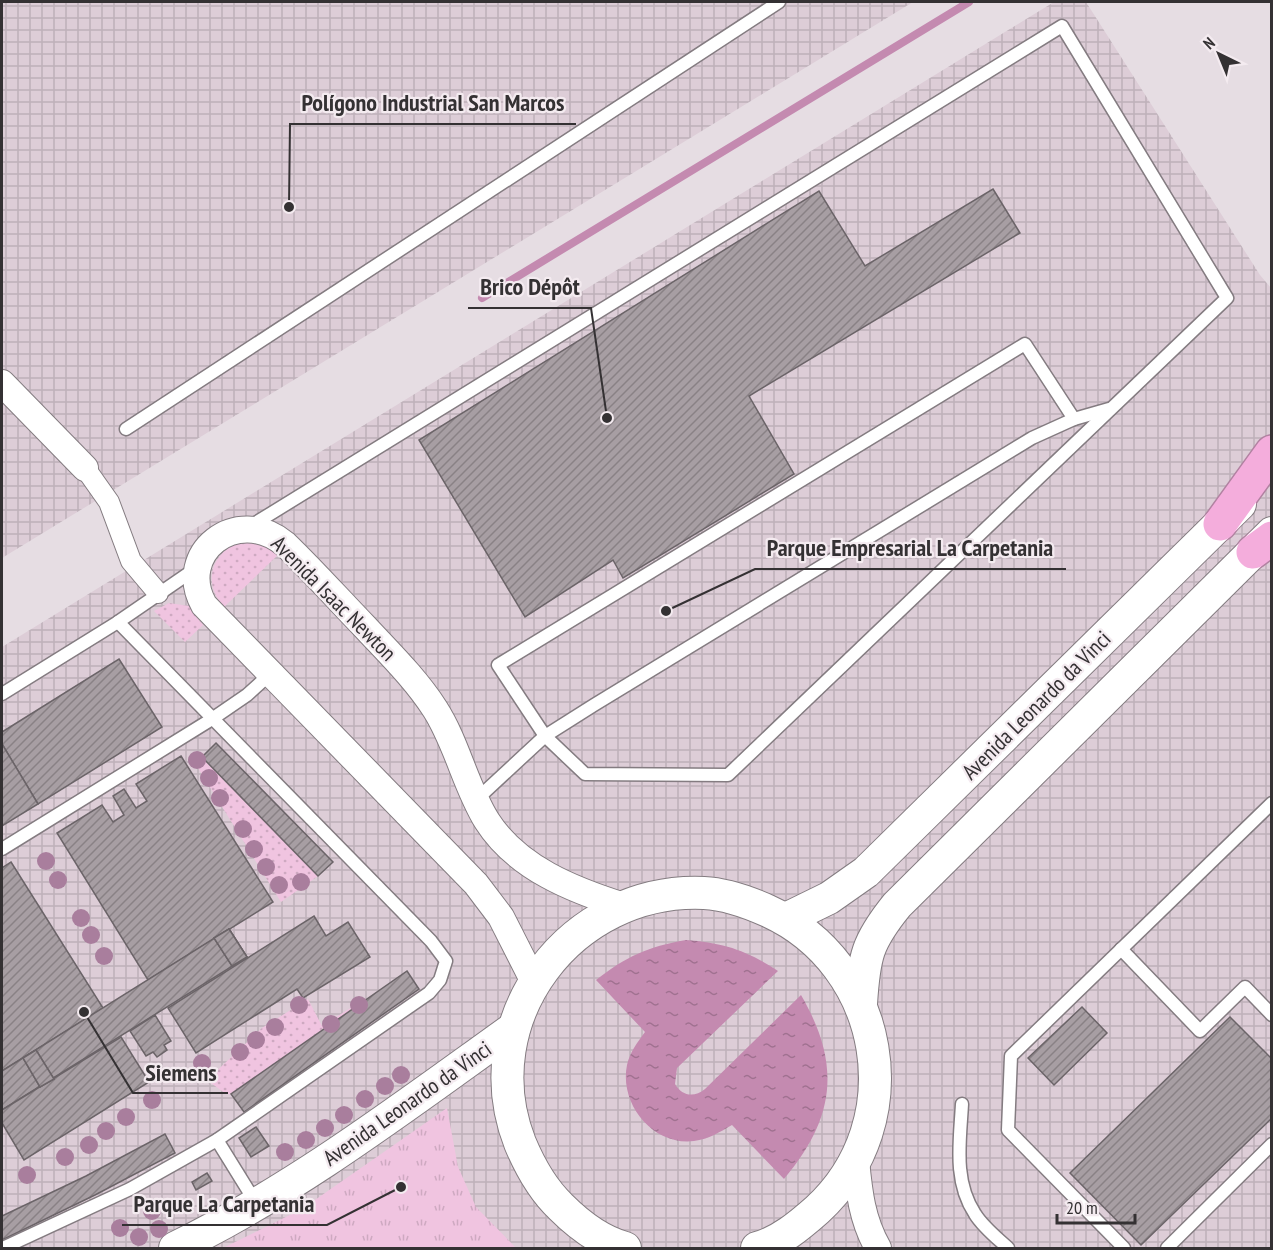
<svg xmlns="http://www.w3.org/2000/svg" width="1273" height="1250" font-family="'PT Sans Narrow',sans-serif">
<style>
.industrial{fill:url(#industrial-grid)}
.grass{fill:url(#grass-dots)}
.park{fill:url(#park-tufts)}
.water{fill:url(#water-ripples)}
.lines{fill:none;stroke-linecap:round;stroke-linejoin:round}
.stream{stroke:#c48ab0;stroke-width:8}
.building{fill:url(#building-hatch);stroke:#6b6468;stroke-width:1.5}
.service-casing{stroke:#847c81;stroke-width:15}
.pedestrian-casing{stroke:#847c81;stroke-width:22}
.minor-casing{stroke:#847c81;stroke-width:28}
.tertiary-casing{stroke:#847c81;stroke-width:34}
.motorway-casing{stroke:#b182a1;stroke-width:36}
.service{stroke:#fff;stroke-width:12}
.pedestrian{stroke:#fff;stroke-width:20}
.minor{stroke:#fff;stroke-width:26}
.tertiary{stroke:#fff;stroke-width:32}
.motorway{stroke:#f4addc;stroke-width:33}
.tree{fill:#a97e9d}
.labels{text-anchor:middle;stroke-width:4.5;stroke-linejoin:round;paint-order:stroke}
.street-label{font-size:22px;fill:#343133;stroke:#f4ebf0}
.leader{fill:none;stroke:#343133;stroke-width:2}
.callout-dot{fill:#343133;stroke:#f4ebf0;stroke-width:2}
.callout-label{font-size:24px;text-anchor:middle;font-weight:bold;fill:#343133;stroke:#f4ebf0;stroke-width:4.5;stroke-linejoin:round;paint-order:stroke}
</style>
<defs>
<pattern id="industrial-grid" width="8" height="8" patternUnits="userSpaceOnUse" patternTransform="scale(1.5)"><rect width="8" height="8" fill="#ddcdd7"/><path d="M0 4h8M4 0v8" fill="none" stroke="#beb0b9"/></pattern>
<pattern id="grass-dots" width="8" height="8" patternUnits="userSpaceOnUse" patternTransform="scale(1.5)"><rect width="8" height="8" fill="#f0c4e0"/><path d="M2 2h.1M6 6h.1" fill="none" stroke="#cea9c1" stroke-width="1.8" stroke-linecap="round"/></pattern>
<pattern id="park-tufts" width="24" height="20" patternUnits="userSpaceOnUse" patternTransform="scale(1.5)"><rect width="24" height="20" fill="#f0c4e0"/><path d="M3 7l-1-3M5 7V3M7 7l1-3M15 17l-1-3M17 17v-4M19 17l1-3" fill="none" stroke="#cea9c1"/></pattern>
<pattern id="water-ripples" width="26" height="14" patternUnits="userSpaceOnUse" patternTransform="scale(1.5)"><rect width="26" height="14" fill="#c48ab0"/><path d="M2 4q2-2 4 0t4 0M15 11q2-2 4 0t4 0" fill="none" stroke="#a07190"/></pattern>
<pattern id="building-hatch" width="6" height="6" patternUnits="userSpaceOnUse" patternTransform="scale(1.5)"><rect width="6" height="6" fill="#a79ea3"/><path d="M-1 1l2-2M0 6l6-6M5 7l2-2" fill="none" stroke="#898185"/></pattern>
</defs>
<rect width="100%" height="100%" fill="#e6dde3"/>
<!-- industrial -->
<g class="industrial">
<path d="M2 2H913L2 558Z"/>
<path d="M1054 2H1086L1260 275 1271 288V1248H2V647Z"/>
</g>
<!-- grass -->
<g class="grass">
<path d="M243 541 260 542 278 555 224 607C201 582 212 551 243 541Z"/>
<path d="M169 603 189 606 203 625 185 642 154 611Z"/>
<path d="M196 752 318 876 281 902 190 755Z"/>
<path d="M308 999 322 1026 360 1002 361 1004 231 1094H226L207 1080 262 1028Z"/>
</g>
<!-- park -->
<path class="park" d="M447 1108 458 1167 476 1207 516 1248H223L302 1209Z"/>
<!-- water -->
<path class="water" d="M686 940C724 943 746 950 778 971L677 1068 675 1084C682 1096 694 1098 705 1089L801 995C841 1064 836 1117 784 1179L732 1125C720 1132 709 1139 694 1141 653 1146 619 1104 627 1065 630 1052 637 1043 645 1032L596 980C627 956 647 947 686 940Z"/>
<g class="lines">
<!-- stream -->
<path class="stream" d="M482 298 969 2"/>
</g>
<!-- building -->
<g class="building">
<path d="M993 189 1020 233 749 396 794 474 623 578 613 560 525 617 419 440 819 191 865 266Z"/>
<path d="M119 659 162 727 38 804 2 744V732Z"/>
<path d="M216 743 333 862 318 876 202 757Z"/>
<path d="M2 744 38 804 2 826Z"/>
<path d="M181 756 273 902 148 980 57 833 102 805 113 822 124 815 113 796 124 789 136 808 147 801 136 784Z"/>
<path d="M11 862 103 1008 2 1071V868Z"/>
<path d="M314 916 326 936 348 922 370 957 303 998 297 989 196 1053 168 1008Z"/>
<path d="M229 929 247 957 2 1110V1071Z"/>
<path d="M229 929 247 957 232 966 214 938Z"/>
<path d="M229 929 247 957 232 966 214 938Z"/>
<path d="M407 971 419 989 244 1112 231 1094Z"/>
<path d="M1082 1007 1107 1033 1054 1085 1028 1058Z"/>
<path d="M155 1015 171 1041 164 1045 167 1050 157 1057 153 1052 146 1056 130 1031Z"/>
<path d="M1230 1017 1272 1059V1118L1141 1245 1070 1173Z"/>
<path d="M121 1037 149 1082 24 1160 2 1123V1110Z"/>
<path d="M36 1050 54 1079 40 1087 23 1058Z"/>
<path d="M36 1050 54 1079 40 1087 23 1058Z"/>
<path d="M256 1127 269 1146 251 1157 239 1138Z"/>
<path d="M165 1134 175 1153 95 1195 2 1240V1216L86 1176Z"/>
<path d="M207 1173 212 1181 196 1190 192 1182Z"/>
</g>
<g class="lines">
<!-- service casing -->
<g class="service-casing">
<g id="service">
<path d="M126 429 779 2"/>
<path d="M249 527 1062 26 1227 298 728 775 585 774 545 736 498 665 1025 344 1074 419"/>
<path d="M118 622 198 567"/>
<path d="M2 694 118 622 431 941 446 961 440 980 429 993 217 1140 130 1189 3 1248"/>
<path d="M477 799 545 736 594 705 1032 438 1074 419 1109 409"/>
<path d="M2 849 212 719 247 695 270 674"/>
<path d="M1121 949 1200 1031 1245 987 1272 1015"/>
<path d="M962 1104C960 1141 953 1181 975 1214 983 1227 997 1238 1008 1248"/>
<path d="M217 1140 256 1203"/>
<path d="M1124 1248 1008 1130 1011 1056 1272 803"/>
<path d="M1167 1248 1272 1144"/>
</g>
</g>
<!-- pedestrian casing -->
<g class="pedestrian-casing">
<path id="pedestrian" d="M85 468 109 502 131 561 158 593"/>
</g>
<!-- minor casing -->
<g class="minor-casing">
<g id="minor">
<path d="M2 383 85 468"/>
<path d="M534 982 501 917 476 884 204 605C175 554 236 504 285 544 312 570 337 598 364 626 389 653 415 678 435 709 457 743 466 788 487 821 517 868 573 890 624 906"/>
<path d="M856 1160C859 1192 862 1220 878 1248"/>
</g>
</g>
<!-- tertiary casing -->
<g class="tertiary-casing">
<g id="tertiary">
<path d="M786 919 829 898 866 872 1240 504"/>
<path d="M861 1004C864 956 867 942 897 905L1272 533"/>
<path d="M175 1248C295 1190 405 1106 514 1028"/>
<path d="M625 1248C600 1241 579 1225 561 1207 542 1189 530 1167 520 1143 471 1018 572 887 704 893 726 894 748 902 768 911 885 964 913 1122 817 1210 800 1225 780 1242 757 1248"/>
</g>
</g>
<!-- motorway casing -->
<g class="motorway-casing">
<g id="motorway">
<path d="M1220 524 1272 452"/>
<path d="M1253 552 1272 538"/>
</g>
</g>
<!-- service -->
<use href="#service" class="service"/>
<!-- pedestrian -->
<use href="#pedestrian" class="pedestrian"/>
<!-- minor -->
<use href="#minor" class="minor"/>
<!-- tertiary -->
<use href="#tertiary" class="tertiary"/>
<!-- motorway -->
<use href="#motorway" class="motorway"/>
</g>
<!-- trees -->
<g class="tree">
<circle cx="197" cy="760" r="9"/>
<circle cx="209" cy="778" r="9"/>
<circle cx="220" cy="798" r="9"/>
<circle cx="243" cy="829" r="9"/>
<circle cx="254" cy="849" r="9"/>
<circle cx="46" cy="861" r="9"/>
<circle cx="266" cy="867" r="9"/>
<circle cx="58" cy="880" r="9"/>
<circle cx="301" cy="882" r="9"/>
<circle cx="279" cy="885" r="9"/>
<circle cx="81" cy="918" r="9"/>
<circle cx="91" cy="935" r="9"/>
<circle cx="104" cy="956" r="9"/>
<circle cx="299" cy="1005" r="9"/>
<circle cx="359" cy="1005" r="9"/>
<circle cx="331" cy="1024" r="9"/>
<circle cx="275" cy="1027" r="9"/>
<circle cx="256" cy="1040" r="9"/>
<circle cx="240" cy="1052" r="9"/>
<circle cx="202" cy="1063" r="9"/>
<circle cx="401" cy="1075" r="9"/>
<circle cx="385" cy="1086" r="9"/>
<circle cx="365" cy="1099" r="9"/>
<circle cx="152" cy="1100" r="9"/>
<circle cx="344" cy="1115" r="9"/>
<circle cx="126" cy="1117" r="9"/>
<circle cx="325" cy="1128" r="9"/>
<circle cx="106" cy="1131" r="9"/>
<circle cx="306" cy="1140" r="9"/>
<circle cx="89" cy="1145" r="9"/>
<circle cx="285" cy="1152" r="9"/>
<circle cx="65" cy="1157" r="9"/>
<circle cx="27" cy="1175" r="9"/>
<circle cx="152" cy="1211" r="9"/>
<circle cx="120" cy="1228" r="9"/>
<circle cx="159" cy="1229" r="9"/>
<circle cx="139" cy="1237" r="9"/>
</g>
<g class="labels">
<!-- street labels -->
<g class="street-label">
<text transform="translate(334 598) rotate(45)" y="8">Avenida Isaac Newton</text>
<text transform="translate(1036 705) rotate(-45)" y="8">Avenida Leonardo da Vinci</text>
<text transform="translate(407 1103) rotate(-35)" y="8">Avenida Leonardo da Vinci</text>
</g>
</g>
<!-- callouts -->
<path class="leader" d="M289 207L290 124H576M607 418L591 308H468M666 611L755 569H1066M84 1012L133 1093H228M401 1187L327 1225H122"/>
<g class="callout-dot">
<circle cx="289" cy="207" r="6"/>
<circle cx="607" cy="418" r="6"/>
<circle cx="666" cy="611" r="6"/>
<circle cx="84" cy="1012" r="6"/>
<circle cx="401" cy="1187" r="6"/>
</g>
<g class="callout-label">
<text x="433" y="111">Polígono Industrial San Marcos</text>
<text x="530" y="295">Brico Dépôt</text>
<text x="910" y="556">Parque Empresarial La Carpetania</text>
<text x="181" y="1081">Siemens</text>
<text x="224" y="1212">Parque La Carpetania</text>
</g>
<!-- border -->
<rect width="1273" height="1250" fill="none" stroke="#343133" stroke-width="6"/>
<!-- north arrow -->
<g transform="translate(1219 54) rotate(317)" stroke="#f4ebf0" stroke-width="4.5" paint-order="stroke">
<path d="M0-4.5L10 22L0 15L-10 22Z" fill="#343133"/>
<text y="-9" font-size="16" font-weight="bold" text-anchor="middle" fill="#343133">N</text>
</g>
<!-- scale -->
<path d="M1057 1214v9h78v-9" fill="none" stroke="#343133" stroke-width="3"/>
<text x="1066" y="1214" font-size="18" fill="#343133" stroke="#f4ebf0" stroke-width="4.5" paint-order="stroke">20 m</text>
</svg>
